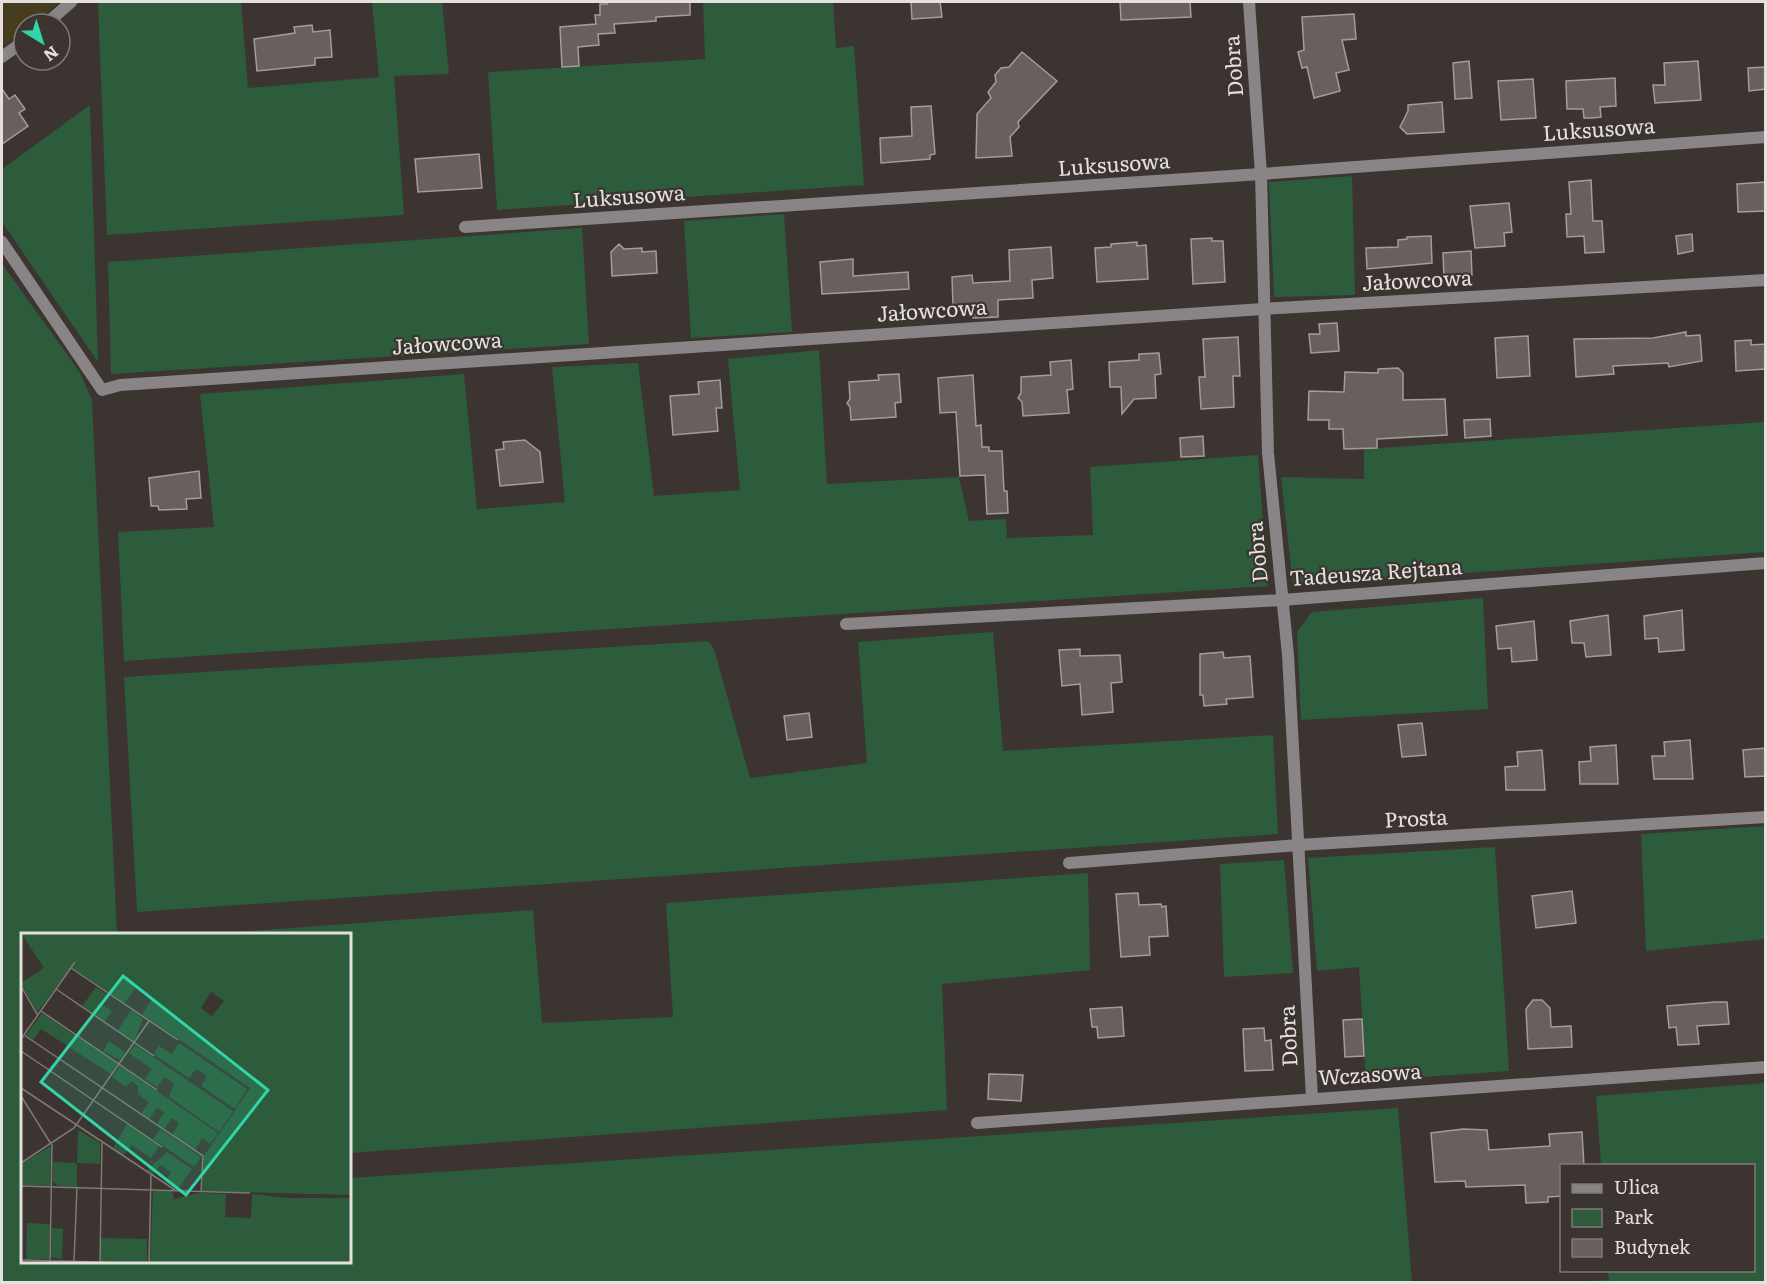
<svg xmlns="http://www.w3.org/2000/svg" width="1767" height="1284" font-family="Literata,serif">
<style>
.green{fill:#2c5c3b}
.sand{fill:#453d1d}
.building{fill:#68605c;stroke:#a59c98;stroke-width:1.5}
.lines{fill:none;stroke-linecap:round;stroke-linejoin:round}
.street{stroke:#898586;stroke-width:12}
.labels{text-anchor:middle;stroke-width:4.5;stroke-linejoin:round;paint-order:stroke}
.street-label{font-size:21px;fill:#e4e0de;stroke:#3b3430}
.inset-road{fill:none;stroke:#7f7976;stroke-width:1.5}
.view{fill:#32d4a8;fill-opacity:0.15;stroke:#32d4a8;stroke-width:3}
.inset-edge{fill:none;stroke:#e4e0de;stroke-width:3}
</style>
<rect width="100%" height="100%" fill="#3b3430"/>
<!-- green -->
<g class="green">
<path d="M98 2H241L248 88 379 77 372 2H442L449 74 394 76 404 215 107 235Z"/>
<path d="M703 2H833L836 48 854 46 864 185 497 210 488 72 705 59Z"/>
<path d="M90 105 98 362 2 222V169Z"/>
<path d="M1352 176 1355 295 1274 297 1269 182Z"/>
<path d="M784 214 792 332 691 338 684 221Z"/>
<path d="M582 228 589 344 111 374 108 262Z"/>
<path d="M2 264 79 371 92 400 117 934H22V1262H350V1178L1398 1108 1412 1282H2Z"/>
<path d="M819 350 827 484 959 477 969 521 1006 519 1007 538 1093 535 1090 467 1258 455 1268 586 124 661 118 532 214 527 200 394 464 374 477 509 565 502 552 367 638 363 654 496 740 490 728 359Z"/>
<path d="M1765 422V552L1293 585 1281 477 1364 479V449Z"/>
<path d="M1483 598 1488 709 1301 720 1297 632 1312 612Z"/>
<path d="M993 632 1003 751 1273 735 1278 834 137 912 124 677 708 641 714 649 750 778 867 763 858 642Z"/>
<path d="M1765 826V939L1646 951 1641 834Z"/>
<path d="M1495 847 1509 1071 1366 1081 1359 967 1317 971 1308 858Z"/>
<path d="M1284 860 1293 973 1224 977 1220 864Z"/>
<path d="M1088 873 1090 970 942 984 947 1110 350 1153V934H209L533 910 542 1023 673 1017 666 903Z"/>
<path d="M1765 1083V1282H1567L1609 1280 1608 1271 1754 1270V1166L1601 1165 1596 1096Z"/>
</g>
<!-- sand -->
<path class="sand" d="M2 2H60L32 24H24V30L2 47Z"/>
<!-- building -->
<g class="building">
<path d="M607 2H690V15L656 17V21L614 24 615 33 598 34 599 45 578 47 579 66 562 67 560 27 596 24 595 15H600V4H607Z"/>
<path d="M911 2H940L942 17 912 19Z"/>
<path d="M1120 2H1190L1191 17 1121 20Z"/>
<path d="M1354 14 1356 39 1342 40 1349 70 1336 73 1340 91 1314 98 1307 67 1302 68 1298 52 1304 50 1302 17Z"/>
<path d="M312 25 313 32 330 30 332 57 315 58V65L257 71 254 39 295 33 294 27Z"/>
<path d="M1022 52 1057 81 1018 122 1019 127 1010 137 1012 156 976 158 977 114 991 98 988 92 996 82 995 75 1001 68 1009 67Z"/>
<path d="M1469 61 1472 98 1455 99 1453 63Z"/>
<path d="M1698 61 1701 100 1655 103 1653 85H1665L1664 63Z"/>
<path d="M1766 67V89L1749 91 1748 68Z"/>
<path d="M1615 78 1616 106 1600 107 1601 117 1592 118H1584L1583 109H1567L1566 81Z"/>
<path d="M1533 79 1536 118 1501 120 1498 81Z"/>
<path d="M2 89 9 99 15 95 25 109 19 113 28 126 2 144Z"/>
<path d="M1442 102 1444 132 1407 134 1400 127 1408 111V105Z"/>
<path d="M931 106 935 154 930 155V159L881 163 880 138 912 136 911 107Z"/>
<path d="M479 154 482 188 418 192 415 159Z"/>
<path d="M1591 180 1593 221H1602L1604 252 1585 253 1584 236 1567 237 1566 214H1571L1569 182Z"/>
<path d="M1766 182V211L1738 212 1737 184Z"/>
<path d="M1509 203 1512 232 1504 233 1505 246 1475 248 1470 206Z"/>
<path d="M1692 234 1693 251 1678 254 1676 236Z"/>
<path d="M1431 236 1432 263 1367 269 1366 248 1398 247V240L1407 239V237Z"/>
<path d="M1212 238V241H1223L1225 282 1193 284 1191 239Z"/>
<path d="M1137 242V246L1146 245 1148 279 1097 282 1095 248 1111 247V244Z"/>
<path d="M619 244 624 249 642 248V252L656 251 657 273 612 276 611 252Z"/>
<path d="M1051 247 1053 278 1032 280 1033 298 998 300V317L973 318 972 306 953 307 952 277 972 275 973 283 1010 281 1009 250Z"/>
<path d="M1471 251 1472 275 1444 277 1443 253Z"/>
<path d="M853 259V276L908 272 909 289 822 294 820 262Z"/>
<path d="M1337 323 1339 351 1311 353 1309 334H1320L1319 324Z"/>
<path d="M1686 332V336L1700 335 1702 361 1669 367 1668 363 1613 366 1614 374 1576 377 1574 339 1653 338Z"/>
<path d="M1528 336 1530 376 1497 378 1495 338Z"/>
<path d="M1238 337 1240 376H1233L1234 407 1201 409 1199 377H1205L1203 339Z"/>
<path d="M1751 340V345L1766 344V369L1736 371 1735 341Z"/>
<path d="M1159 353 1161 374 1155 375 1156 398 1134 399 1122 414 1121 387H1110L1109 362 1139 360V354Z"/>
<path d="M1071 360 1073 389 1067 390 1069 413 1023 416 1022 402 1018 398 1021 393V377L1051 375 1050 362Z"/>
<path d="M1398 368 1403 373V400L1445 399 1447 435 1377 439V448L1344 449 1343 429H1329V420H1308L1309 391 1344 392 1345 372 1378 373V369Z"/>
<path d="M899 374 901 402 895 403 896 417 851 420 850 407 847 403 850 399 849 382 879 380 878 375Z"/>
<path d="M973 375 976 426 981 425 982 447H989V451H1002L1004 491H1007L1008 513 987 514 985 475 960 476 956 412 940 413 938 378Z"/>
<path d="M720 380 722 408H716L718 431 673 435 670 396 699 394 698 382Z"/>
<path d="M1490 419 1491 436 1465 438 1464 420Z"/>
<path d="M1203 436 1204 456 1181 457 1180 438Z"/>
<path d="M525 440 540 452 543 482 500 486 496 450 504 449 503 442Z"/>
<path d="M199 471 201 498 186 499 187 509 159 510 158 506H151L149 478Z"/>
<path d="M1682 610 1684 650 1659 652 1658 638 1645 639 1644 616Z"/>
<path d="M1608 615 1611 655 1586 657 1584 643H1572L1570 621Z"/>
<path d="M1534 621 1537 660 1512 662 1511 648 1498 649 1496 626Z"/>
<path d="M1080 649V656L1120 655 1122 682 1111 683 1113 712 1082 715 1080 684 1062 686 1059 650Z"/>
<path d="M1223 652 1224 658 1250 656 1253 697 1226 699 1227 704 1204 706 1203 695H1200V654Z"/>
<path d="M809 713 812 737 787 740 784 716Z"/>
<path d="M1422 723 1426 755 1402 757 1398 725Z"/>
<path d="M1690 740 1693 779H1654L1652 756H1665L1664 742Z"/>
<path d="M1616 745 1618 784H1580L1579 762 1591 761 1590 747Z"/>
<path d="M1766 748V776L1745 777 1743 750Z"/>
<path d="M1542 750 1545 790H1506L1505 767 1518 766 1517 752Z"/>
<path d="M1572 891 1576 923 1536 928 1532 896Z"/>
<path d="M1138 893 1139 905 1161 904 1162 907 1166 906 1168 936 1149 937 1150 955 1121 957 1116 894Z"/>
<path d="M1533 1000H1542L1550 1008 1551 1027 1571 1026 1572 1047 1528 1049 1526 1009Z"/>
<path d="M1715 1002H1727L1729 1024 1697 1026 1699 1044 1678 1045 1676 1027 1669 1028 1667 1006Z"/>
<path d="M1122 1007 1124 1036 1098 1038 1097 1027H1092L1090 1009Z"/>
<path d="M1362 1019 1364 1056 1345 1057 1343 1020Z"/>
<path d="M1264 1028 1265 1041 1271 1040 1273 1070 1245 1071 1243 1029Z"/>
<path d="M989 1074 1023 1075 1021 1101 988 1099Z"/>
<path d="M1463 1129 1487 1130 1489 1150 1550 1146 1549 1134 1582 1132 1584 1166H1562V1196L1548 1197V1202L1526 1203 1525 1185 1466 1187 1465 1181 1435 1182 1431 1133Z"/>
</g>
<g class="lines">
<!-- street -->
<g class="street">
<path d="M1249 2 1261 174 1268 453 1288 655 1312 1098"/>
<path d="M46 24 71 2"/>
<path d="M2 57 24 41"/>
<path d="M465 227 1261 174 1766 137"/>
<path d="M2 242 102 390 120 385 1263 309 1766 280"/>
<path d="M846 624 1282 600 1766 563"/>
<path d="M1069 863 1298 845 1766 817"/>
<path d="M977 1123 1766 1067"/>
</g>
</g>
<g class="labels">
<!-- street labels -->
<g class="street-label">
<text transform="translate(1234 66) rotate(-94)" y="7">Dobra</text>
<text transform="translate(1599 130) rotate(-4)" y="7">Luksusowa</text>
<text transform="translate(1114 165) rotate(-4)" y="7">Luksusowa</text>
<text transform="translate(629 197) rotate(-4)" y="7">Luksusowa</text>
<text transform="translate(1417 281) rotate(-3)" y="7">Jałowcowa</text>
<text transform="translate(932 311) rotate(-4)" y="7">Jałowcowa</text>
<text transform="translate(447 344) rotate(-4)" y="7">Jałowcowa</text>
<text transform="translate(1258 552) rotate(-95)" y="7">Dobra</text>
<text transform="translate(1376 573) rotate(-4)" y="7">Tadeusza Rejtana</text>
<text transform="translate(1416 819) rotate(-3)" y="7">Prosta</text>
<text transform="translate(1289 1036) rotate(-93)" y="7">Dobra</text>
<text transform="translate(1370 1075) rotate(-4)" y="7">Wczasowa</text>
</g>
</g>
<!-- overview -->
<g transform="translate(21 933)">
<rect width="330" height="330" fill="#3b3430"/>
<path d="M0 0H330V262L181 258 183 223 229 155 121 81 132 65 115 54 104 70 50 34 16 80 0 50 23 35ZM190 59 203 68 191 83 180 75ZM75 54 86 61 79 71 91 78 84 88 61 73ZM110 77 122 86 113 108 97 97ZM21 80 96 131 90 141 20 96 12 107 5 102ZM88 108 104 119 99 127 82 118ZM158 110 226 156 214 176 180 153 186 143 175 136 168 145 132 121 138 113 151 121ZM114 112 212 178 198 199 148 164 153 150 143 144 136 154 124 146 131 136 108 120ZM99 133 197 200 189 211 181 205 174 217 151 202 158 190 151 185 143 196 136 191 143 179 136 175 128 186 120 181 128 169 117 161V153L110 148 105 154 91 144ZM106 191 138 213 130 225 111 212 103 222 92 215ZM139 196 180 224 173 234 132 206ZM57 197 79 210V231L56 230V254L37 253 32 249V229L56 230ZM30 213 29 253 0 252V231ZM146 219 171 236 157 256 144 249 150 239 139 232 132 242 126 237ZM132 258H151L153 266 178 260 205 261 204 284 230 285 231 261 267 265H330V330H129ZM6 290 29 291 28 326H5ZM31 295 42 296 41 326 30 324ZM80 305 126 306V329L79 328Z" fill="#2c5c3b" fill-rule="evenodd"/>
<path class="inset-road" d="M50 35 157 107M0 53 17 83M35 56 133 123M20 78 136 157M3 102 182 223 180 259M0 106 54 29M0 118 141 214M0 155 154 257M0 163 30 211M0 230 53 195 128 88M0 253 229 260M0 327 116 330M53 328 56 255M29 330 31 211M79 330 81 210M128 330 130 242"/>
<path class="view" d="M102 43 247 157 165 262 20 149Z"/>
<rect width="330" height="330" class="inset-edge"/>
</g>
<!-- border -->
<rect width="1767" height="1284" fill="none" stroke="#e4e0de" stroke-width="6"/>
<!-- legend -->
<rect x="1560" y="1164" width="195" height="108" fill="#3b3430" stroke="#7f7976" stroke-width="1.5"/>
<rect x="1572" y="1184" width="30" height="9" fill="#898586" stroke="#7f7976" stroke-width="1.5"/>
<text x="1614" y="1194" font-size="18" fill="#e4e0de">Ulica</text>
<rect x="1572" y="1209" width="30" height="18" fill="#2c5c3b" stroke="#7f7976" stroke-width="1.5"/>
<text x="1614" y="1224" font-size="18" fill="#e4e0de">Park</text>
<rect x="1572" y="1239" width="30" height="18" fill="#68605c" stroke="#7f7976" stroke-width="1.5"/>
<text x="1614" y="1254" font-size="18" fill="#e4e0de">Budynek</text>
<!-- north arrow -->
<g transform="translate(42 42) rotate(142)"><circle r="28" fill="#3b3430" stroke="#7f7976" stroke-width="1.5"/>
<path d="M0-4.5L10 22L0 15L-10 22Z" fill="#32d4a8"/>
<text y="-9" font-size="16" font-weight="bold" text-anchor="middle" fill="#e4e0de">N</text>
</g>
</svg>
